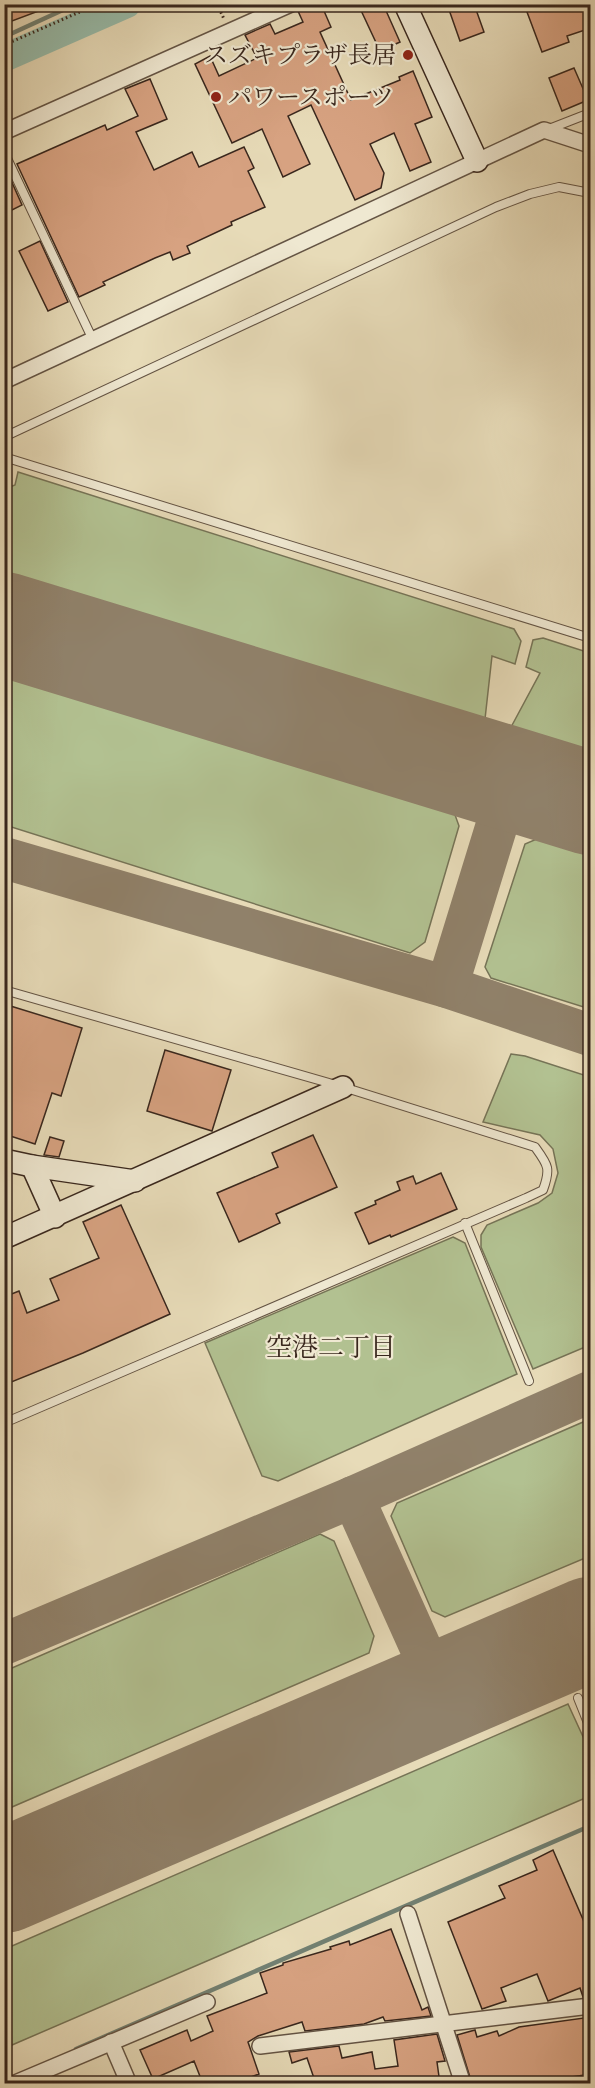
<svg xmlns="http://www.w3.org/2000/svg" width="595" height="2088" font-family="'Sorts Mill Goudy','Noto Serif JP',serif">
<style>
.green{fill:#b2c191;stroke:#767457;stroke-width:1.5}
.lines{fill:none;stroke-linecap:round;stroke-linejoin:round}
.stream{stroke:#728072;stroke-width:4.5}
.river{stroke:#98bcaa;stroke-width:28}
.taxiway{stroke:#90816a;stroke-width:42}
.runway{stroke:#90816a;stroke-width:104}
.building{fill:#d7a281;stroke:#39271d;stroke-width:1.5}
.lane-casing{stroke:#645444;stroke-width:10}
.street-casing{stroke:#645444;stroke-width:18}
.secondary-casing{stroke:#39271d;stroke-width:24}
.path{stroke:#39271d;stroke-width:3;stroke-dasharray:1.5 3;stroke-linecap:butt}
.lane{stroke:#efe8d1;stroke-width:8}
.street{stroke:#efe8d1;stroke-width:15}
.secondary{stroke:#efe8d1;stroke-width:21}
.poi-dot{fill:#8f2418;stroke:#efe8d1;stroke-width:2}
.labels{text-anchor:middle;stroke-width:4.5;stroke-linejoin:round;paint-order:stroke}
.poi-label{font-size:24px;fill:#39271d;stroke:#efe8d1;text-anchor:end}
.neighbourhood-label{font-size:26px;fill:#39271d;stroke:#efe8d1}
</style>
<rect width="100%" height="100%" fill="#e7dbb8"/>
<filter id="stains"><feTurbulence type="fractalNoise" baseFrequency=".00333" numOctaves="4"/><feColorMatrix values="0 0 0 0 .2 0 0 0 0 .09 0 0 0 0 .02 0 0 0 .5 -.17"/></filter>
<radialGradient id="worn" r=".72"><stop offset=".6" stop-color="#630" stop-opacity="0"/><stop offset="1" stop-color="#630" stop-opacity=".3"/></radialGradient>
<!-- green -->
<g class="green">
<path d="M18 472 514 629 521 641 515 664 492 656 484 728 5 575V489L15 485Z"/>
<path d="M543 638 590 653V755L510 729 540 673 526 667 533 640Z"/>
<path d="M5 675 454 812 459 826 425 942 410 953 5 825Z"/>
<path d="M539 838 590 854V1009L491 978 485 967 525 844Z"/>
<path d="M511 1054 525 1056 590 1077V1345L533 1369 481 1247V1235L487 1225 538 1203 552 1193 558 1173 553 1149 540 1135 483 1122Z"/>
<path d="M453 1237 465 1243 517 1374 278 1481 262 1476 205 1343Z"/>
<path d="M590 1419V1556L445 1617 432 1611 391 1516 397 1503Z"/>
<path d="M320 1534 334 1541 374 1636 369 1653 5 1810V1671Z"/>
<path d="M568 1704 590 1752V1796L5 2048V1949Z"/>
</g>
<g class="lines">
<!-- stream -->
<g class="stream">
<path d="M4 37 76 4"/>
<path d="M76 2049 590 1826"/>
</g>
<!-- river -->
<path class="river" d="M4 58 127 4"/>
<!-- taxiway -->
<g class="taxiway">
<path d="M4 858 447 987 590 1035"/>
<path d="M447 987 511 779"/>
<path d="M353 1497 441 1693"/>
<path d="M4 1644 353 1497 590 1392"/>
</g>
<!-- runway -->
<g class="runway">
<path d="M4 624 590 803"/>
<path d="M4 1881 590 1629"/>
</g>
</g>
<!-- building -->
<g class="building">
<path d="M4 4H52V6L4 24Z"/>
<path d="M310 4H321L331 27 320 32 351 100 400 80 399 77 413 71 432 117 415 124 431 162 410 171 394 133 370 144 384 173 381 188 355 200 311 105 288 116 310 164 283 177 262 129 232 143 195 64 210 56 219 76 257 58 245 35 270 24 275 34 303 22 298 11Z"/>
<path d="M358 4H383L400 42 380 51Z"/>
<path d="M447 4H474L484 32 460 41Z"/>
<path d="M524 4H591V28L567 36 569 42 542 52Z"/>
<path d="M574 68 588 100 562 111 549 78Z"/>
<path d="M150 79 167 119 136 132 154 170 192 152 199 167 244 147 254 168 248 171 265 207 231 222 232 225 187 246 190 253 173 260 170 252 155 258 103 282 105 285 79 297 17 164 105 125 107 130 138 116 125 89Z"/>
<path d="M6 169 22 205 4 214V170Z"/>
<path d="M40 241 68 302 48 311 19 251Z"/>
<path d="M4 1004 82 1028 61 1096 52 1093 35 1144 4 1134Z"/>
<path d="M165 1050 231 1070 212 1131 147 1111Z"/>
<path d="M313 1135 337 1187 276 1214 280 1223 239 1242 217 1193 278 1167 272 1153Z"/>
<path d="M50 1137 64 1141 59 1157 44 1155Z"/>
<path d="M441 1173 457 1209 391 1237 390 1235 369 1244 355 1213 376 1204 375 1201 400 1190 397 1182 413 1176 416 1184Z"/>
<path d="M121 1205 170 1314 83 1353 4 1385V1297L19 1291 27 1313 59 1300 50 1279 99 1258 83 1222Z"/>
<path d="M553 1850 591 1938V1996L583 1997 580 1988 548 2001 537 1974 501 1988 506 2001 482 2009 448 1922 505 1898 499 1886 537 1870 533 1860Z"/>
<path d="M391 1929 422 2010 428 2007 431 2016 385 2021 383 2017 364 2024 305 2031 302 2022 258 2036 248 2042 259 2074 232 2084H203L194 2061 153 2079 140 2050 187 2030 191 2041 213 2031 207 2016 267 1993 260 1973 283 1965V1963L331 1949 330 1947 349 1941 350 1945Z"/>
<path d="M591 2017V2074L538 2082 539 2084H472L457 2035 475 2030 477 2037 497 2031 499 2036 519 2027Z"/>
<path d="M437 2034 445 2061 437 2062 440 2084H316L307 2058 292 2063 289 2052 339 2046 342 2058 372 2052 375 2069 398 2066 394 2040Z"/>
</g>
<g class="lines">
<!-- lane casing -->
<g class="lane-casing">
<g id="lane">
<path d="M549 129 590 113"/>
<path d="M4 152 93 340"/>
<path d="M4 437 496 207 530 194 559 187 590 193"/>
<path d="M4 457 590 638"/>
<path d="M4 990 343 1087 535 1147C548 1165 551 1168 543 1190L526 1198 4 1423"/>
<path d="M465 1223 529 1381"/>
<path d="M578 1698 590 1728"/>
</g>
</g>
<!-- street casing -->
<g class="street-casing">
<g id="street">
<path d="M4 132 291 4"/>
<path d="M4 381 544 130 590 145"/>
<path d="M408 1914 463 2084"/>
<path d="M111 2042 129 2084"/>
<path d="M260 2046 590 2006"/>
<path d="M13 2084 207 2002"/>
</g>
</g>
<!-- secondary casing -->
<g class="secondary-casing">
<g id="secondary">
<path d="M405 4 477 161"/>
<path d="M4 1160 32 1166 135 1181"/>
<path d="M32 1166 55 1217"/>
<path d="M4 1238 343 1087"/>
</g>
</g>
<!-- path -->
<g class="path">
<path d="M217 4 224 19"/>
<path d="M4 45 98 4"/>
</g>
<!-- lane -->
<use href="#lane" class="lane"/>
<!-- street -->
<use href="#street" class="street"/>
<!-- secondary -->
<use href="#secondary" class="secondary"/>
</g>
<!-- markers -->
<g class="poi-dot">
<circle cx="408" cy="55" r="6"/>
<circle cx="216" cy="97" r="6"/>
</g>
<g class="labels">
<!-- poi labels -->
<g class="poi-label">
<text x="396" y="63">スズキプラザ長居</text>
<text x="228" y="105" text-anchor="start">パワースポーツ</text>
</g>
<!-- neighbourhood labels -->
<g class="neighbourhood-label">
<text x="331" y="1356">空港二丁目</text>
</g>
</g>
<!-- margin -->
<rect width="595" height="2088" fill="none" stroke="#e7dbb8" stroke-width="24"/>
<rect x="6" y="6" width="583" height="2076" fill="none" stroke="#39271d" stroke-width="3"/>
<rect x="12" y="12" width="571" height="2064" fill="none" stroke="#39271d" stroke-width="1.5"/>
<rect width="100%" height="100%" filter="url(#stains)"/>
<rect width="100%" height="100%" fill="url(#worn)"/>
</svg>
